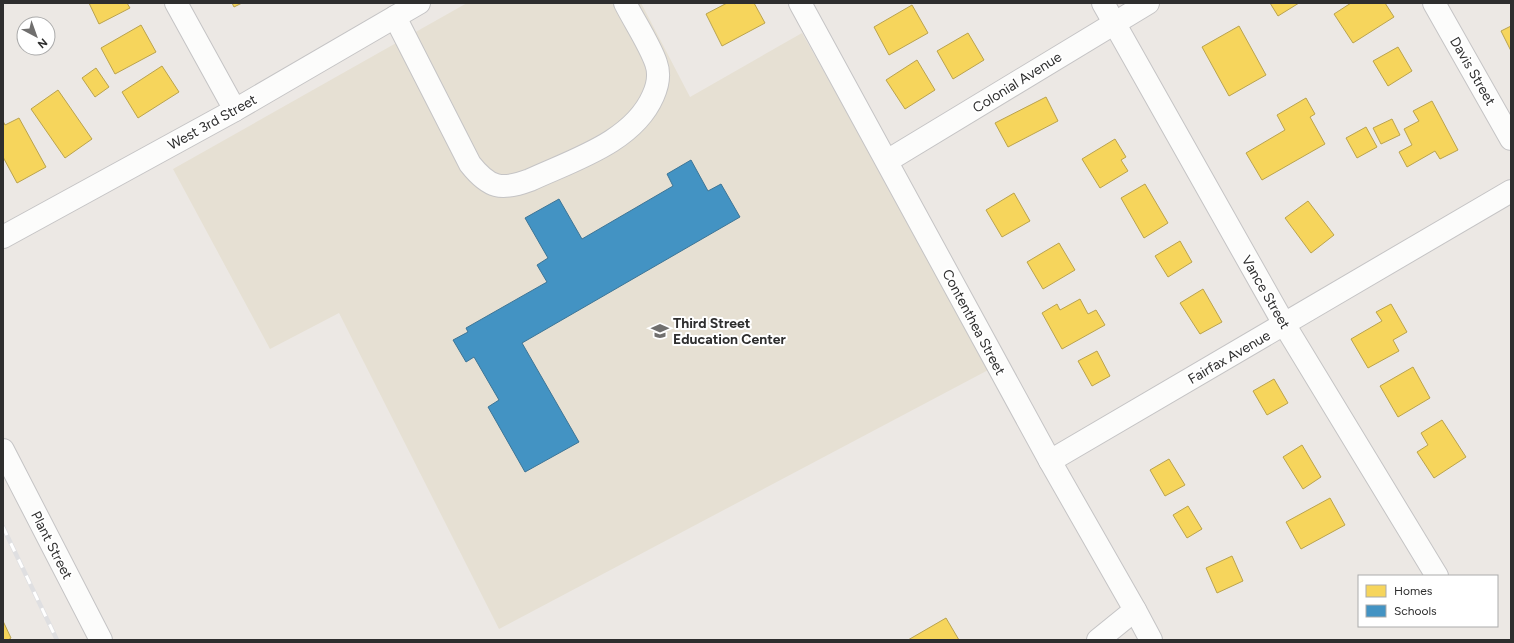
<svg xmlns="http://www.w3.org/2000/svg" width="1514" height="643" font-family="Figtree,sans-serif">
<style>
.education{fill:#e6e0d3}
.homes{fill:#f6d55c;stroke:#baa34e}
.schools{fill:#4393c3;stroke:#3d7596}
.lines{fill:none;stroke-linecap:round;stroke-linejoin:round}
.minor-casing{stroke:#c5c4c5;stroke-width:24}
.minor{stroke:#fcfcfb;stroke-width:22}
.rail-casing{stroke:#dfdfe1;stroke-width:4.5}
.rail{stroke:#fff;stroke-width:3;stroke-dasharray:9;stroke-linecap:butt}
.labels{text-anchor:middle;stroke-width:4;stroke-linejoin:round;paint-order:stroke}
.street-label{font-size:14px;fill:#2e2e2e;stroke:#fff}
.poi-label{font-size:14px;font-weight:bold;fill:#2e2e2e;stroke:#fff;text-anchor:start}
</style>
<rect width="100%" height="100%" fill="#ece8e4"/>
<!-- education -->
<path class="education" d="M467 3H641L690 97 802 33 992 368 499 629 339 313 270 349 173 169Z"/>
<!-- homes -->
<g class="homes">
<path d="M89 3H127L130 8 99 24Z"/>
<path d="M232 3H242L234 7Z"/>
<path d="M727 3H754L765 23 722 46 706 14Z"/>
<path d="M1270 3H1299L1278 16Z"/>
<path d="M1351 3H1385L1394 17 1353 43 1334 14Z"/>
<path d="M912 5 928 33 889 55 874 27Z"/>
<path d="M141 25 156 52 115 74 101 48Z"/>
<path d="M1239 26 1266 75 1229 96 1202 47Z"/>
<path d="M1511 26V51L1501 31Z"/>
<path d="M968 33 984 60 953 79 937 51Z"/>
<path d="M1398 47 1412 71 1388 86 1373 61Z"/>
<path d="M917 60 935 90 905 109 886 80Z"/>
<path d="M162 66 179 92 138 118 122 92Z"/>
<path d="M96 68 109 87 95 97 82 78Z"/>
<path d="M58 90 92 139 65 158 31 109Z"/>
<path d="M1046 97 1058 121 1008 147 995 123Z"/>
<path d="M1306 98 1315 114 1310 117 1325 144 1262 180 1246 153 1285 130 1277 115Z"/>
<path d="M1432 101 1458 150 1440 159 1435 151 1407 167 1399 152 1412 145 1404 129 1419 121 1413 111Z"/>
<path d="M19 118 46 167 17 183 3 157V121L5 125Z"/>
<path d="M1392 119 1400 135 1381 144 1373 128Z"/>
<path d="M1366 127 1377 147 1357 158 1346 138Z"/>
<path d="M1115 139 1126 157 1121 160 1128 171 1100 188 1082 159Z"/>
<path d="M1145 184 1168 223 1144 238 1121 198Z"/>
<path d="M1014 193 1030 221 1002 237 986 210Z"/>
<path d="M1308 201 1334 235 1311 253 1285 218Z"/>
<path d="M1180 241 1192 262 1168 277 1155 256Z"/>
<path d="M1059 243 1075 270 1043 289 1027 262Z"/>
<path d="M1203 289 1222 322 1200 334 1180 303Z"/>
<path d="M1080 299 1088 314 1096 310 1105 325 1062 349 1042 313 1057 304 1060 310Z"/>
<path d="M1391 304 1407 332 1393 340 1399 351 1368 368 1351 339 1382 321 1376 312Z"/>
<path d="M1097 351 1110 376 1092 386 1078 361Z"/>
<path d="M1413 367 1430 398 1398 417 1380 386Z"/>
<path d="M1274 379 1288 403 1267 415 1253 391Z"/>
<path d="M1442 420 1466 457 1434 478 1417 452 1428 445 1421 433Z"/>
<path d="M1302 445 1321 477 1303 489 1283 457Z"/>
<path d="M1169 459 1185 485 1165 496 1150 470Z"/>
<path d="M1330 498 1345 525 1301 549 1286 522Z"/>
<path d="M1188 506 1202 529 1187 538 1173 515Z"/>
<path d="M1232 556 1243 581 1217 593 1206 568Z"/>
<path d="M946 618 959 640H908Z"/>
<path d="M3 621 11 638 8 640H3Z"/>
</g>
<!-- schools -->
<path class="schools" d="M691 160 708 191 721 184 740 217 522 343 579 442 525 472 488 407 499 400 474 357 466 362 453 340 468 332 466 328 547 282 537 265 548 258 525 218 559 199 582 239 673 186 667 174Z"/>
<g class="lines">
<!-- minor casing -->
<g class="minor-casing">
<g id="minor">
<path d="M176 3 235 110"/>
<path d="M800 3 1050 461 1135 610 1151 640"/>
<path d="M1103 3 1284 324 1437 576"/>
<path d="M1434 3 1511 139"/>
<path d="M395 17 470 164C489 188 501 191 530 180 573 160 633 142 653 96 658 85 660 74 656 63 650 45 634 21 625 3"/>
<path d="M887 161 1148 3"/>
<path d="M3 237 235 110 419 3"/>
<path d="M3 450 101 640"/>
<path d="M1050 461 1511 191"/>
<path d="M1098 640 1135 610"/>
</g>
</g>
<!-- minor -->
<use href="#minor" class="minor"/>
<!-- rail casing -->
<g class="rail-casing">
<path id="rail" d="M3 527 57 640"/>
</g>
<!-- rail -->
<use href="#rail" class="rail"/>
</g>
<!-- icons -->
<defs>
<g id="school-bare" transform="scale(1.38)"><path d="M0-5L7-2L0 1L-7-2ZM-4 1L0 2.5L4 1V4Q0 6-4 4Z" fill="#706f6e" stroke="#fff" stroke-width="2.5" paint-order="stroke"/></g>
</defs>
<g fill-rule="evenodd">
<use href="#school-bare" x="660" y="331"/>
</g>
<g class="labels">
<!-- street labels -->
<g class="street-label">
<text transform="translate(1473 71) rotate(60)" y="5">Davis Street</text>
<text transform="translate(1017 82) rotate(-32)" y="5">Colonial Avenue</text>
<text transform="translate(212 122) rotate(-29)" y="5">West 3rd Street</text>
<text transform="translate(1266 292) rotate(60)" y="5">Vance Street</text>
<text transform="translate(974 322) rotate(62)" y="5">Contenthea Street</text>
<text transform="translate(1229 357) rotate(-30)" y="5">Fairfax Avenue</text>
<text transform="translate(52 545) rotate(63)" y="5">Plant Street</text>
</g>
<!-- poi labels -->
<g class="poi-label">
<text x="673" y="328">Third Street<tspan x="673" dy="16">Education Center</tspan></text>
</g>
</g>
<!-- border -->
<rect width="1514" height="643" fill="none" stroke="#2e2e2e" stroke-width="8"/>
<!-- legend -->
<rect x="1358" y="575" width="140" height="52" fill="#ffffff" stroke="#ababab"/>
<rect x="1366" y="585" width="20" height="12" fill="#f6d55c" stroke="#ababab"/>
<text x="1394" y="595" font-size="12" fill="#2e2e2e">Homes</text>
<rect x="1366" y="605" width="20" height="12" fill="#4393c3" stroke="#ababab"/>
<text x="1394" y="615" font-size="12" fill="#2e2e2e">Schools</text>
<!-- north arrow -->
<g transform="translate(36 36) rotate(139)"><circle r="19" fill="#ffffff" stroke="#ababab"/>
<path d="M0-3L7 15L0 10L-7 15Z" fill="#706f6e"/>
<text y="-6" font-size="11" font-weight="bold" text-anchor="middle" fill="#2e2e2e">N</text>
</g>
</svg>
